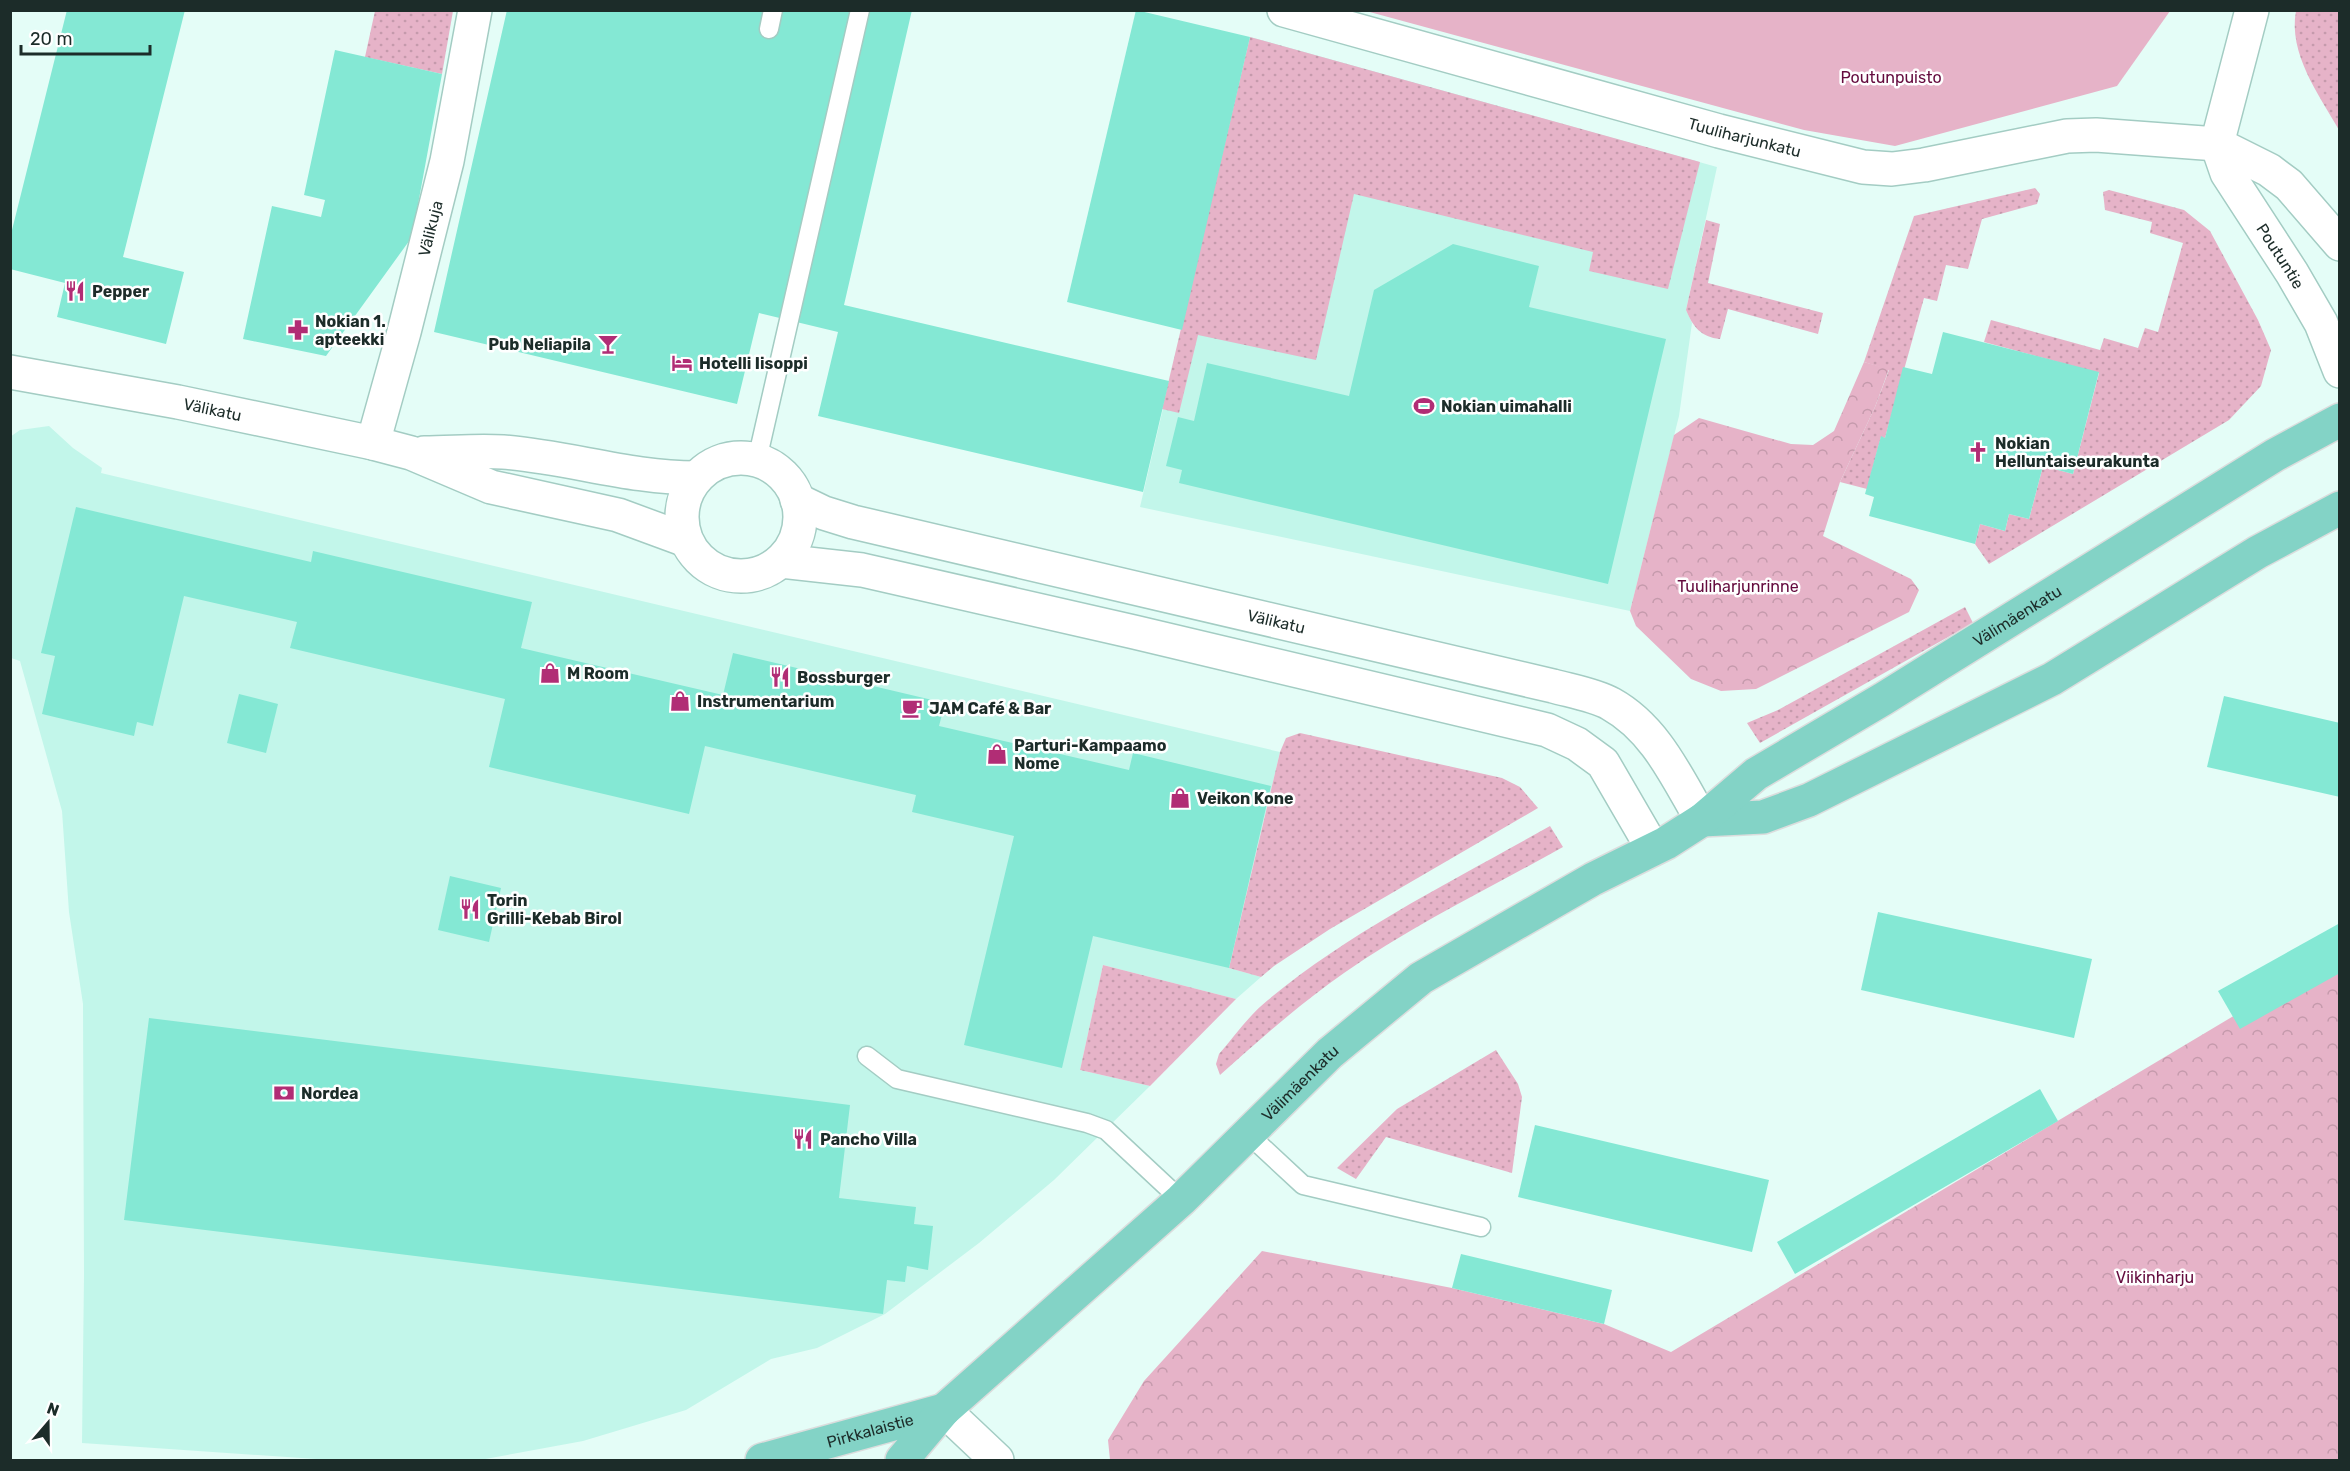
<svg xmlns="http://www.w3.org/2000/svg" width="2350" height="1471" font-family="Rubik,sans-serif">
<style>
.built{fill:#c2f6ea}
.grass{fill:url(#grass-dots)}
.forest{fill:url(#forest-crowns)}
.park{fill:#e6b3c8}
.building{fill:#84e8d4}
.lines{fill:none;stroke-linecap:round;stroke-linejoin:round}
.service-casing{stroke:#a3ccc3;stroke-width:21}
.minor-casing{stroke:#a3ccc3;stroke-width:36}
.tertiary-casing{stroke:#a3ccc3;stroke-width:36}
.primary-casing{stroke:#dbdddd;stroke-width:36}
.service{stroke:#fff;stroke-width:18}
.minor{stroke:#fff;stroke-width:33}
.tertiary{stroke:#fff;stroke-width:33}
.primary{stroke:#83d3c6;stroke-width:33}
.labels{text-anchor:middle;stroke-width:5;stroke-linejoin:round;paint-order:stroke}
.park-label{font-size:16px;fill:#640b3e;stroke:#fff}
.street-label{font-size:16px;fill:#1c2c29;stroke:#fff}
.poi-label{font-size:16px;font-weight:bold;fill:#1c2c29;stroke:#fff;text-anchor:start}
</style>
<defs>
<pattern id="grass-dots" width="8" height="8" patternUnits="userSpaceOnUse" patternTransform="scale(1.5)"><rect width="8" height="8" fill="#e6b3c8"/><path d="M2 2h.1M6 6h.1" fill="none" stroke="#c59aac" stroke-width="1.8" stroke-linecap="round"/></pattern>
<pattern id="forest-crowns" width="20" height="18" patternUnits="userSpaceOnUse" patternTransform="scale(1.5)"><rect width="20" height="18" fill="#e6b3c8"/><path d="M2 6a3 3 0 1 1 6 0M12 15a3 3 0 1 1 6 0" fill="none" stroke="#c59aac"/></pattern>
</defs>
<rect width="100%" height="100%" fill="#e4fdf7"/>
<!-- built -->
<g class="built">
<path d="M1250 37 1717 167 1686 310 1692 323 1679 416 1630 611 1140 507Z"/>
<path d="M49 426 73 448 102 468 101 473 1280 752 1229 968 1261 977 1236 999 1103 965 1080 1070 1150 1086 1054 1180 979 1243 885 1314 817 1348 771 1359 686 1410 583 1441 480 1460H331L82 1443 84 1275 83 1004 69 912 62 811 20 661 11 658 10 437 20 430Z"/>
</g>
<!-- grass -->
<g class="grass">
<path d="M375 11H453L442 74 365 57Z"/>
<path d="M2296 11H2339V130C2319 95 2288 53 2296 11Z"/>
<path d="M1250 37 1700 162 1668 289 1589 271 1593 252 1354 194 1316 360 1198 335 1179 413 1162 409Z"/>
<path d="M2035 188 2040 194 2037 204 1982 219 1968 269 1946 265 1937 301 1924 298 1885 438 1881 437 1867 489 1840 482 1875 407 1889 370 1864 362 1914 216Z"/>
<path d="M2109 190 2184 210 2210 231 2258 320 2271 350 2261 386 2229 420 1989 564 1975 544 1980 524 2005 531 2009 514 2029 519 2043 466 2073 474 2099 373 1984 342 1991 320 2100 350 2104 338 2138 348 2145 328 2158 332 2183 243 2150 233 2152 222 2105 210 2103 192Z"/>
<path d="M1706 220 1720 224 1708 283 1823 313 1818 334 1728 309 1720 339C1701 337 1693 327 1686 310Z"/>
<path d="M1965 607 1973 623 1760 743 1747 723 1778 710Z"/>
<path d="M1300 733 1502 778 1520 787 1538 808 1330 929 1274 966 1261 977 1229 968 1280 752 1286 738Z"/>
<path d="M1550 826 1563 847C1490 888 1413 925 1344 973 1300 1004 1260 1039 1220 1075L1216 1064 1219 1054C1234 1037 1249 1015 1268 1000 1352 930 1455 880 1550 826Z"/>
<path d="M1103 965 1236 999 1150 1086 1080 1070Z"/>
<path d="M1496 1050 1518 1084 1522 1097 1512 1173 1386 1137 1356 1179 1337 1168 1397 1109Z"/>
</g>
<!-- forest -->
<g class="forest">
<path d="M1864 362 1889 369 1875 407 1840 482 1823 536 1911 579 1919 590 1909 612 1756 689 1721 691 1691 679 1636 626 1630 611 1674 435 1699 418 1791 444 1813 445 1834 431Z"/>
<path d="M2339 953V1460H1110L1108 1440 1144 1381 1262 1251 1452 1288 1604 1324 1671 1352Z"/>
</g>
<!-- park -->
<path class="park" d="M1366 11H2170L2117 86 1895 146 1804 130Z"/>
<!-- building -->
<g class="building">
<path d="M67 10H185L123 257 184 272 166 344 57 317 65 283 10 269V238Z"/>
<path d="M507 10H912L844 305 1169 381 1143 492 818 416 838 332 759 313 737 404 434 332Z"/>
<path d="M1136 10 1250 37 1182 330 1067 302Z"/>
<path d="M335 50 442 74 412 237 326 356 243 339 272 206 321 217 325 200 304 195Z"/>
<path d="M1453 244 1539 266 1529 307 1666 339 1608 584 1179 483 1182 470 1166 466 1178 417 1194 421 1207 363 1349 396 1374 290Z"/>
<path d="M1943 332 2099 372 2073 474 2043 466 2029 519 2009 514 2005 531 1980 524 1975 544 1869 516 1874 497 1865 494 1881 436 1885 438 1903 367 1932 374Z"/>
<path d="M76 507 311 562 313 551 532 602 521 648 723 695 733 653 945 703 939 726 1129 770 1133 753 1271 786 1229 968 1093 936 1062 1068 964 1045 1014 836 912 812 916 795 705 746 689 814 489 767 505 699 290 648 297 622 184 596 153 726 137 722 134 736 42 714 55 656 41 653Z"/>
<path d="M239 694 278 704 266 753 227 743Z"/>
<path d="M2224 696 2340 723V797L2207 767Z"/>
<path d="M450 876 501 888 489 942 438 930Z"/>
<path d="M1878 912 2092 959 2074 1038 1861 990Z"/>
<path d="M2340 923V973L2240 1029 2218 991Z"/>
<path d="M149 1018 850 1105 839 1198 916 1207 914 1224 933 1226 928 1270 907 1266 905 1282 887 1280 883 1314 124 1220Z"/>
<path d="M2040 1089 2058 1121 1795 1274 1777 1242Z"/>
<path d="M1535 1125 1769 1180 1752 1252 1518 1197Z"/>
<path d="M1461 1254 1612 1290 1604 1324 1452 1288Z"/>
</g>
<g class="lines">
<!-- service casing -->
<g class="service-casing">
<g id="service">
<path d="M769 29 773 10"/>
<path d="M757 460 860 10"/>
<path d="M867 1056 897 1079 1087 1123 1106 1130 1181 1200"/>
<path d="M1247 1133 1303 1185 1481 1227"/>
</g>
</g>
<!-- minor casing -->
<g class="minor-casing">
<g id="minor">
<path id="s1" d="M1284 10 1719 131 1863 167 1892 169 1924 165 2067 136 2096 135 2217 144 2269 170 2289 185 2340 244"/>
<path id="s2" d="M2252 10 2217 144 2227 173 2292 273 2321 323 2340 371"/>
<path id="s3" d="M10 372 178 402 373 443 411 453 491 487 618 515 686 540"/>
<path id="s4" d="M373 443 404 332 447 161 475 10"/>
<path d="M424 453C450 453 477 450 503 452 568 457 630 478 696 478"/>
<circle cx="741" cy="517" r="59"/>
<path id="s5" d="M797 500 824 513 853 522 1553 686C1571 691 1595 695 1611 704 1656 729 1677 778 1702 820"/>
<path d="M781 561 862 570 1134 632 1547 730 1577 744 1603 763 1653 849"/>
</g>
</g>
<!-- tertiary casing -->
<g class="tertiary-casing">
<path id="tertiary" d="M944 1410 997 1460"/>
</g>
<!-- primary casing -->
<g class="primary-casing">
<g id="primary">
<path d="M1702 820 1763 817 1809 800 2052 679 2258 552 2340 508"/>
<path id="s6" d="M762 1460 944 1410"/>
<path id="s7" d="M902 1460 944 1410 1181 1200 1330 1053 1421 978 1593 879 1666 843 1702 820 1756 774 1883 699 2275 455 2340 420"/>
</g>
</g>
<!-- service -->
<use href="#service" class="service"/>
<!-- minor -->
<use href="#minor" class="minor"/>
<!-- tertiary -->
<use href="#tertiary" class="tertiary"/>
<!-- primary -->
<use href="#primary" class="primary"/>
</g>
<!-- icons -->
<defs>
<g id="restaurant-bare" transform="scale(1.62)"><path d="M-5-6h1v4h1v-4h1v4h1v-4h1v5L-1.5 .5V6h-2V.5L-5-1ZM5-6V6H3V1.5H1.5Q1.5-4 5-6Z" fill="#b12d75" stroke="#fff" stroke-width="2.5" paint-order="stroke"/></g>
<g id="pharmacy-bare" transform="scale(1.62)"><path d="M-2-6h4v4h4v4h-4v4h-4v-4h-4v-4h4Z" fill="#b12d75" stroke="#fff" stroke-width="2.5" paint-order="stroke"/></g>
<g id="bar-bare" transform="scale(1.62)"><path d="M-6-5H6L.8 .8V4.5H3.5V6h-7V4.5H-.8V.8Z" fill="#b12d75" stroke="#fff" stroke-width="2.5" paint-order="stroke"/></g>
<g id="hotel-bare" transform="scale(1.62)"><path d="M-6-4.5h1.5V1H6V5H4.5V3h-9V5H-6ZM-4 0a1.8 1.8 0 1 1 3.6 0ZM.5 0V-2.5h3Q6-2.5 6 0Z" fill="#b12d75" stroke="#fff" stroke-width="2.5" paint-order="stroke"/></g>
<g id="stadium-bare" transform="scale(1.62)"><path d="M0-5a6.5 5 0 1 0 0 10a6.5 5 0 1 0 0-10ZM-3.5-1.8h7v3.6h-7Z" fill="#b12d75" stroke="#fff" stroke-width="2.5" paint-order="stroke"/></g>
<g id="church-bare" transform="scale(1.62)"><path d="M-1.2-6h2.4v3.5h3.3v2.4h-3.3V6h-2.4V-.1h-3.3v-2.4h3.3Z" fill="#b12d75" stroke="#fff" stroke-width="2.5" paint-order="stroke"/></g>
<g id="shop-bare" transform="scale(1.62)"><path d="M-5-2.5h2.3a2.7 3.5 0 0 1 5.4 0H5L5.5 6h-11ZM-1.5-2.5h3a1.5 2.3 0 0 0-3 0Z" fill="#b12d75" stroke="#fff" stroke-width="2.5" paint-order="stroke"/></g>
<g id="cafe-bare" transform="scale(1.62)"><path d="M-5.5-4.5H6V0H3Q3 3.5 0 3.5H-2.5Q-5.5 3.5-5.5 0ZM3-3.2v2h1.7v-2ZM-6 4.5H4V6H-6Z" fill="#b12d75" stroke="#fff" stroke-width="2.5" paint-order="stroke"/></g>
<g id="bank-bare" transform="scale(1.62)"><path d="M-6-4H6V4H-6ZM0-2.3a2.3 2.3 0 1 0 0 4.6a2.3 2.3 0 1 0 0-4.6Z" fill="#b12d75" stroke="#fff" stroke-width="2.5" paint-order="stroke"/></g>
</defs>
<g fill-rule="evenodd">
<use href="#restaurant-bare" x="75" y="291"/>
<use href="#pharmacy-bare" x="298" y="330"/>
<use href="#bar-bare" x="608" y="344"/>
<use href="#hotel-bare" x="682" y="363"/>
<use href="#stadium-bare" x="1424" y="406"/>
<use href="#church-bare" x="1978" y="452"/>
<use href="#shop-bare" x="550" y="673"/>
<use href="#restaurant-bare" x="780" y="677"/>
<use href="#shop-bare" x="680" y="701"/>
<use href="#cafe-bare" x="912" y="708"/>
<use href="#shop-bare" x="997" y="754"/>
<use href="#shop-bare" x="1180" y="798"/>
<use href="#restaurant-bare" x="470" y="909"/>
<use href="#bank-bare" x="284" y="1093"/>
<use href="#restaurant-bare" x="803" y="1139"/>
</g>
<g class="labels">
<!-- park labels -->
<g class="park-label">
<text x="1891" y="83">Poutunpuisto</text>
<text x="1738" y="592">Tuuliharjunrinne</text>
<text x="2155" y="1283">Viikinharju</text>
</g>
<!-- street labels -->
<g class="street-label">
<text dy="6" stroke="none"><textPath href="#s1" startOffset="478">Tuuliharjunkatu</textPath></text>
<text dy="6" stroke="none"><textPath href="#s4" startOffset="222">Välikuja</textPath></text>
<text dy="6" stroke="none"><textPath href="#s2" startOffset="268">Poutuntie</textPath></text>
<text dy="6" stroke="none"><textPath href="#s3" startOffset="206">Välikatu</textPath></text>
<text dy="6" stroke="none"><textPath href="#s7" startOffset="1408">Välimäenkatu</textPath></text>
<text dy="6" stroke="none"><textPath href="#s5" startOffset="495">Välikatu</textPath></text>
<text dy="6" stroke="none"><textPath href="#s7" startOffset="549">Välimäenkatu</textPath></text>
<text dy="6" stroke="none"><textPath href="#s6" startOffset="112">Pirkkalaistie</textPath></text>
</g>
<!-- poi labels -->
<g class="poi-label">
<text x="92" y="297">Pepper</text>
<text x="315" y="327">Nokian 1.<tspan x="315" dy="18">apteekki</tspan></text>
<text x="591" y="350" text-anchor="end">Pub Neliapila</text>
<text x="699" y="369">Hotelli Iisoppi</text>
<text x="1441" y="412">Nokian uimahalli</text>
<text x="1995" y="449">Nokian<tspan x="1995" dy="18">Helluntaiseurakunta</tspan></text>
<text x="567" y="679">M Room</text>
<text x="797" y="683">Bossburger</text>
<text x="697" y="707">Instrumentarium</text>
<text x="929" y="714">JAM Café &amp; Bar</text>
<text x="1014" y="751">Parturi-Kampaamo<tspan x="1014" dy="18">Nome</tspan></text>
<text x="1197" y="804">Veikon Kone</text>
<text x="487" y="906">Torin<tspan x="487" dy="18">Grilli-Kebab Birol</tspan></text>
<text x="301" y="1099">Nordea</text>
<text x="820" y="1145">Pancho Villa</text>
</g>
</g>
<!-- border -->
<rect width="2350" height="1471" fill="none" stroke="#1c2c29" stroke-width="24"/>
<!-- north arrow -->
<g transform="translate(48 1423) rotate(20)" stroke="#ffffff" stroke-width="4.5" paint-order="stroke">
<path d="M0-4.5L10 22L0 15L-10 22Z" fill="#1c2c29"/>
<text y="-9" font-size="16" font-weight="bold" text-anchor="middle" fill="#1c2c29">N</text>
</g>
<!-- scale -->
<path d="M21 45v9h129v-9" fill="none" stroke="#1c2c29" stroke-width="3"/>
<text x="30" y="45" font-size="18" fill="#1c2c29" stroke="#ffffff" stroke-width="4.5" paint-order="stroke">20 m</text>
</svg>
